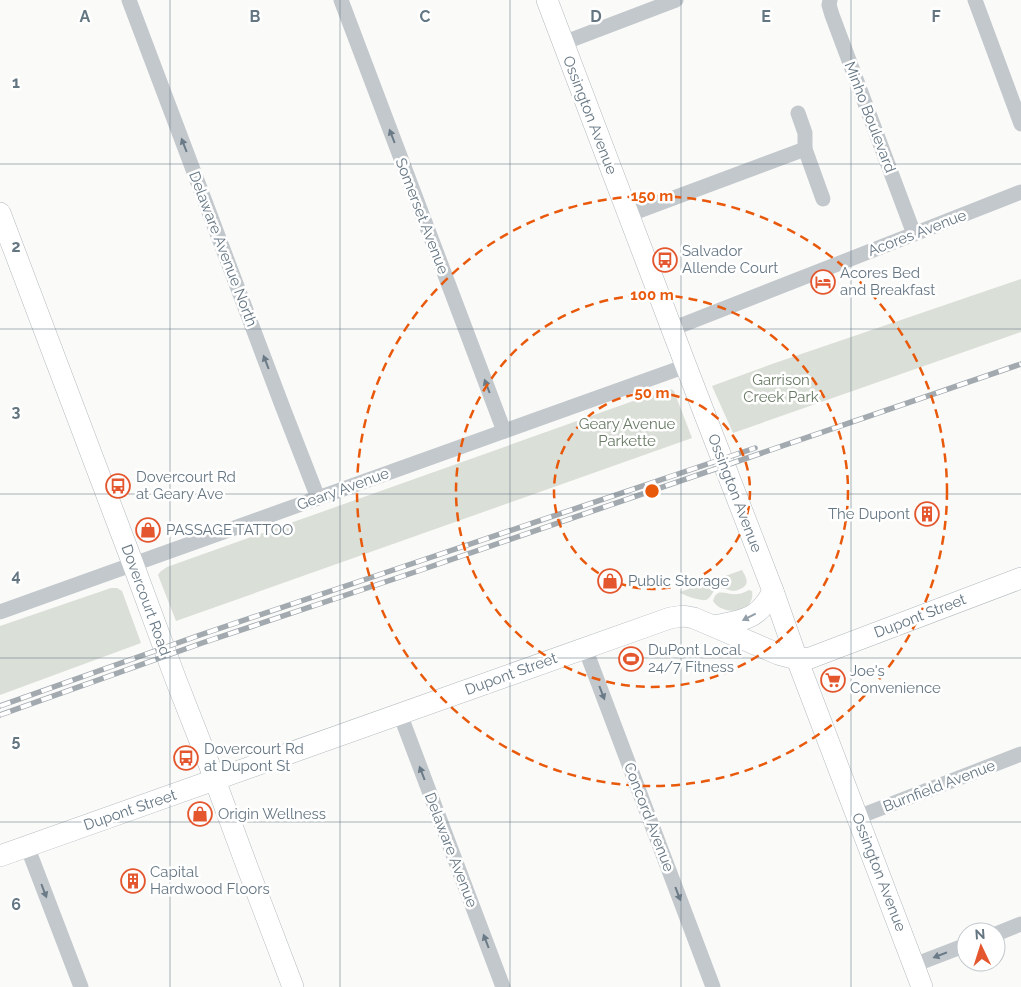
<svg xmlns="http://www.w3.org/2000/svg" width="1021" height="987" font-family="Raleway,sans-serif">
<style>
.green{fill:#dadfd7}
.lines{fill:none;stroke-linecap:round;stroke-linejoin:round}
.secondary-casing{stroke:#b3babf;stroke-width:22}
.street{stroke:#c3c8cc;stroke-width:15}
.secondary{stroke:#fff;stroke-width:21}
.rail-casing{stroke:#a2aab0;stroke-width:5.5}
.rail{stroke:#fff;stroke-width:4;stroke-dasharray:11;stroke-linecap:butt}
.oneway{fill:#6a7a87}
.oneway2{fill:#939fa8}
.grid{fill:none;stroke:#657683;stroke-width:1;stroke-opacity:0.55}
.ring{fill:none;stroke:#e8590c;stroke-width:2.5;stroke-dasharray:9 6}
.labels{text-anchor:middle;stroke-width:5;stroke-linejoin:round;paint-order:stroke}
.street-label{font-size:15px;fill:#657683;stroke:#fff}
.poi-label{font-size:15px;fill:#657683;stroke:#fff;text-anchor:start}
.park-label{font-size:15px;fill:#687a64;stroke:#fff}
.grid-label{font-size:16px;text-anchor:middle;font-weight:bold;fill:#657683;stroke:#fff;stroke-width:5;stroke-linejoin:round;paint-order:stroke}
.centre{fill:#e8590c;stroke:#fff;stroke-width:2.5}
.ring-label{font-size:15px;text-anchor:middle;font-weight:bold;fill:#e8590c;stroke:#fff;stroke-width:5;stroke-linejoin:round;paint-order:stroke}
</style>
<rect width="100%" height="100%" fill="#fafaf8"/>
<!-- green -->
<g class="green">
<path d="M1021 279V332L733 433 712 386 772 364Z"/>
<path d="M667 389H671L674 391 692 438 176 621 158 575 160 572 167 567Z"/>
<path d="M742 570C746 577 751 585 740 589 738 590 735 591 733 591 727 590 724 587 717 589 712 591 711 598 706 600 701 601 684 596 680 592Z"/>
<path d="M111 588H117L122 591 141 643 0 695V626Z"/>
<path d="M749 590 752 591C756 613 723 617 713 601 717 586 727 596 737 594 741 594 745 592 749 590Z"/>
</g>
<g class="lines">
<!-- secondary casing -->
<g class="secondary-casing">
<g id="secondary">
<path d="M547 0 686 366 773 591 797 659 922 987"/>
<path d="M0 213 133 564 176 680 209 764 248 869 293 987"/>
<path d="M714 626C733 622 752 621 764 605 768 601 770 596 773 591"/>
<path d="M0 856 670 618 683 616 694 618 778 654 797 659 810 658 1021 578"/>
</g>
</g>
<!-- street -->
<g class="street">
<path d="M129 0 283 408 318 498"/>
<path d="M341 0 504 431"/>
<path d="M830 0 829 5 832 15 914 234"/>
<path d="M975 0 1021 124"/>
<path d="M563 43 676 0"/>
<path d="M798 113 805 133V149L823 199"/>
<path d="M628 215 805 149"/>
<path d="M672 329 1021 192"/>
<path d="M0 612 686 366"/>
<path d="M585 648 713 987"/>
<path d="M400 714 503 987"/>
<path d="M858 817 1021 754"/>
<path d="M27 846 81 987"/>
<path d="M996 934 1021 924"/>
<path d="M914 965 966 945"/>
</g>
<!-- secondary -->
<use href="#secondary" class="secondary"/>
<!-- rail casing -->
<g class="rail-casing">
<g id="rail">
<path d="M0 706 200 635 414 563 755 448"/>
<path d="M0 715 202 643 418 571 1021 364"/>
</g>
</g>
<!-- rail -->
<use href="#rail" class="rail"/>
</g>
<!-- one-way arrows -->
<defs><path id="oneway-solid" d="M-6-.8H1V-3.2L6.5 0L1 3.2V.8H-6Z" transform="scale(1.25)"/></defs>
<g class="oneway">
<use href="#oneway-solid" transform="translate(392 136) rotate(-111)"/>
<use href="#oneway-solid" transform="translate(184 145) rotate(-111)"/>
<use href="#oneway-solid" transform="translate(266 362) rotate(-111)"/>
<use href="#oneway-solid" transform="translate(487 386) rotate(-111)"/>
<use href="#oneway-solid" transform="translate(602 693) rotate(69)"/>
<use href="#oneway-solid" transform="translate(422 773) rotate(-111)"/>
<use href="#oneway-solid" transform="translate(44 891) rotate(69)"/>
<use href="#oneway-solid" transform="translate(678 894) rotate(69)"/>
<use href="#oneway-solid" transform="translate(486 941) rotate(-111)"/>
<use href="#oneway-solid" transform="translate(940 955) rotate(159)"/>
</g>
<use class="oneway2" href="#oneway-solid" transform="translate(749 617) rotate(153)"/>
<!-- grid -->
<path class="grid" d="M170 0V987M340 0V987M510 0V987M681 0V987M851 0V987M0 164H1021M0 329H1021M0 494H1021M0 658H1021M0 822H1021"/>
<!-- distance rings -->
<g class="ring">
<circle cx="652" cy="491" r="98"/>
<circle cx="652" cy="491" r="196"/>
<circle cx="652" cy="491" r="295"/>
</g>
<!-- icons -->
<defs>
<g id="bus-ring" transform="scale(1.25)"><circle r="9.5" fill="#fff" stroke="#e4572e" stroke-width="1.5"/><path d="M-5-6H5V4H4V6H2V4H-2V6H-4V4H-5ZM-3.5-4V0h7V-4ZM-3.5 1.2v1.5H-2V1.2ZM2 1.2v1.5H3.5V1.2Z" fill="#e4572e"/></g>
<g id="hotel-ring" transform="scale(1.25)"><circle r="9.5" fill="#fff" stroke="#e4572e" stroke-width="1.5"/><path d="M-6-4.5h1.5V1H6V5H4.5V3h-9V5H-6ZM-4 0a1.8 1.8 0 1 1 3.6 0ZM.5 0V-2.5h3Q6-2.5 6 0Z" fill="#e4572e"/></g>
<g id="building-ring" transform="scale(1.25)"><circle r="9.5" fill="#fff" stroke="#e4572e" stroke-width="1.5"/><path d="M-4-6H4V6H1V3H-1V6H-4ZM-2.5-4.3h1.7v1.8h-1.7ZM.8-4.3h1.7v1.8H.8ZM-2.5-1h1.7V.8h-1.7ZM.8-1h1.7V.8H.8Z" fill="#e4572e"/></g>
<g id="shop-ring" transform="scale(1.25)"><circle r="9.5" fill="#fff" stroke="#e4572e" stroke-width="1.5"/><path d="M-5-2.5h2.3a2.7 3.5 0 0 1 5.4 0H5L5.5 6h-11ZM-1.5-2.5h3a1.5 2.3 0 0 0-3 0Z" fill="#e4572e"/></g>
<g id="stadium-ring" transform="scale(1.25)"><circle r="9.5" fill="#fff" stroke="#e4572e" stroke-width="1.5"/><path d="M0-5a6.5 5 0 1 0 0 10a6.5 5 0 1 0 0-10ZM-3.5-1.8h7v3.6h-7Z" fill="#e4572e"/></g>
<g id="supermarket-ring" transform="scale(1.25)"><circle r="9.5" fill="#fff" stroke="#e4572e" stroke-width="1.5"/><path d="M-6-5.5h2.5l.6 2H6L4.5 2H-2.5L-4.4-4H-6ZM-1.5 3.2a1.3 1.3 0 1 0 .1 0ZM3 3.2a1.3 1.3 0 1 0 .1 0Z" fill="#e4572e"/></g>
</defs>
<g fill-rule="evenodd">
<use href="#bus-ring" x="665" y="260"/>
<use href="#hotel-ring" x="823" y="282"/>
<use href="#bus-ring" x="118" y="486"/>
<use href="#building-ring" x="927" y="514"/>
<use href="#shop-ring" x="148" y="530"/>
<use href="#shop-ring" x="610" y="581"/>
<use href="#stadium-ring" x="631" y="659"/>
<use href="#supermarket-ring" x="833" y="680"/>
<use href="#bus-ring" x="186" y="758"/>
<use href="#shop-ring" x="200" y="814"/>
<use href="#building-ring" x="133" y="881"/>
</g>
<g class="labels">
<!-- street labels -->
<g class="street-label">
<text transform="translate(590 115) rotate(69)" y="5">Ossington Avenue</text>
<text transform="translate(870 117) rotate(69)" y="5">Minho Boulevard</text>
<text transform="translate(422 216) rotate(69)" y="5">Somerset Avenue</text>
<text transform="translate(917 233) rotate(-21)" y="5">Acores Avenue</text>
<text transform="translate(223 249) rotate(69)" y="5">Delaware Avenue North</text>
<text transform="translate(343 489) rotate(-20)" y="5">Geary Avenue</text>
<text transform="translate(735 493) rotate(69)" y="5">Ossington Avenue</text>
<text transform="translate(146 600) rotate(70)" y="5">Dovercourt Road</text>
<text transform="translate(920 616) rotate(-21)" y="5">Dupont Street</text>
<text transform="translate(511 674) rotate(-20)" y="5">Dupont Street</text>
<text transform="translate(939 786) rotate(-21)" y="5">Burnfield Avenue</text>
<text transform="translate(130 810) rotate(-19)" y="5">Dupont Street</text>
<text transform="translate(649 817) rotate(69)" y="5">Concord Avenue</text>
<text transform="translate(451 850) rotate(69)" y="5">Delaware Avenue</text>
<text transform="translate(879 872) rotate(69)" y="5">Ossington Avenue</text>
</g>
<!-- poi labels -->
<g class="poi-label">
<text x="682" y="256">Salvador<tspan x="682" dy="17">Allende Court</tspan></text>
<text x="840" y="278">Acores Bed<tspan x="840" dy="17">and Breakfast</tspan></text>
<text x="136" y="482">Dovercourt Rd<tspan x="136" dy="17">at Geary Ave</tspan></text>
<text x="910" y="519" text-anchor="end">The Dupont</text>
<text x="166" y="535">PASSAGE TATTOO</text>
<text x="628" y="586">Public Storage</text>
<text x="648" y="655">DuPont Local<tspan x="648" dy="17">24/7 Fitness</tspan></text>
<text x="850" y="676">Joe's<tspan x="850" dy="17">Convenience</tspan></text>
<text x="204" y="754">Dovercourt Rd<tspan x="204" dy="17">at Dupont St</tspan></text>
<text x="218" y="819">Origin Wellness</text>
<text x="150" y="877">Capital<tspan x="150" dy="17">Hardwood Floors</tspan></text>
</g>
<!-- park labels -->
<g class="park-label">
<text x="781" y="385">Garrison<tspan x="781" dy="17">Creek Park</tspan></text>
<text x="627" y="429">Geary Avenue<tspan x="627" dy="17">Parkette</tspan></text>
</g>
</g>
<g class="grid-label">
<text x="85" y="22">A</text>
<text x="255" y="22">B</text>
<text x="425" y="22">C</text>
<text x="596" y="22">D</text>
<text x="766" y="22">E</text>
<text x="936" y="22">F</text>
<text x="16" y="88">1</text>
<text x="16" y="252">2</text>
<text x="16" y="417">3</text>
<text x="16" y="581">4</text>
<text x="16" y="746">5</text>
<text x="16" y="910">6</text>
</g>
<circle cx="652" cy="491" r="8" class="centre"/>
<g class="ring-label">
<text x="652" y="201">150 m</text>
<text x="652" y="300">100 m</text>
<text x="652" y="398">50 m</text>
</g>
<!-- north arrow -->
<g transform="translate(981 947) rotate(356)"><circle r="24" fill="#ffffff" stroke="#c1c8cd"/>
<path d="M0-4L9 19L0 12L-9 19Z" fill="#e4572e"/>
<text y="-8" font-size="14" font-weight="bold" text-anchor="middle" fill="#657683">N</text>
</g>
</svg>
